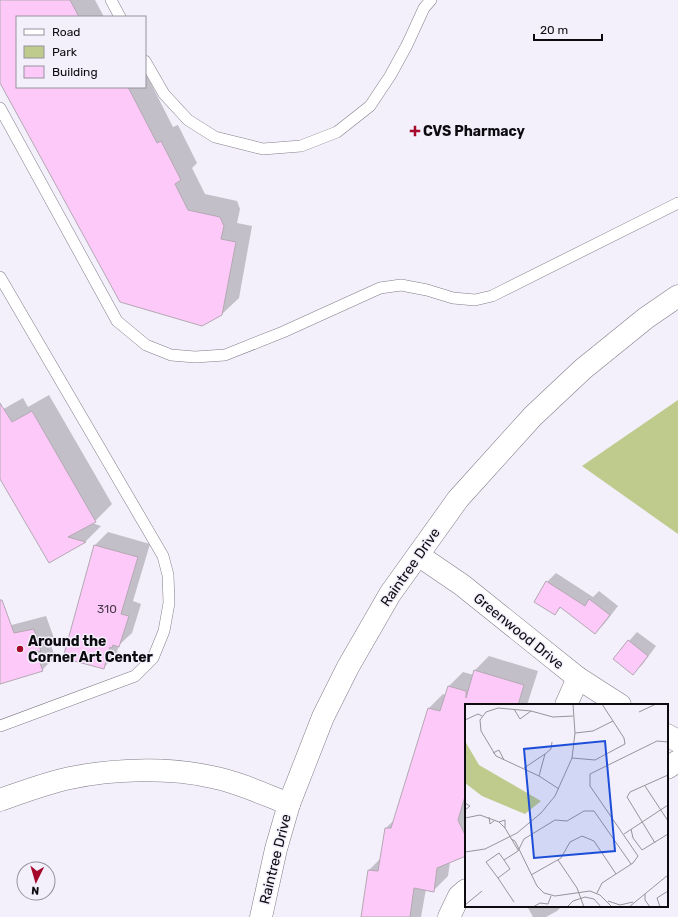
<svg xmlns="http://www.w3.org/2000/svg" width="678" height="917" font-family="Rubik,sans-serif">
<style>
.green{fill:#becb8c}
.shadow{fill:#0003}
.building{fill:#fcc9f9;stroke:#b4a9b3}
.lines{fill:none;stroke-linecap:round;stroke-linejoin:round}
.lane-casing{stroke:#827e89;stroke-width:12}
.street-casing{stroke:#827e89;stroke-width:23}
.lane{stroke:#fff;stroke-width:11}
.street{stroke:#fff;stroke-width:22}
.poi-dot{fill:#a40729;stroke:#f3effb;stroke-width:1.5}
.labels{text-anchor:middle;stroke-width:3;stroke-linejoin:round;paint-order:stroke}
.number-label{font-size:12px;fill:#483a4a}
.poi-label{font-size:14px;font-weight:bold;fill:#0c0b0f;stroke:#f3effb;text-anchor:start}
.street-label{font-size:14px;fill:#0c0b0f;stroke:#f3effb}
.inset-road{fill:none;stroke:#97949d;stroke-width:1}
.view{fill:#1d4ed8;fill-opacity:0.15;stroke:#1d4ed8;stroke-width:2}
.inset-edge{fill:none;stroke:#0c0b0f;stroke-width:2}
</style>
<rect width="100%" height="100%" fill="#f3effb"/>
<!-- green -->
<path class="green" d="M678 400V534L582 466Z"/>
<!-- shadow -->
<g class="shadow">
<path d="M0 0H95L104 17H17V87H145V72L173 127 178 125 197 163 192 168 205 194 237 201 240 209 237 223 252 226 239 298 222 314 0 80Z"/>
<path d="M49 395 112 504 95 521 92 523 101 526 85 542 49 562 0 477V411L23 398 28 407Z"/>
<path d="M108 532 150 544 133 601 141 604 132 633 119 645 116 655 103 668 95 545Z"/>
<path d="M556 573 593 597 599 591 618 606 604 624 595 633 561 607 555 614 547 582Z"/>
<path d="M46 616 54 638 50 642 55 657 42 670 0 683V628Z"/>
<path d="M637 632 656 646 642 665 633 673 629 641Z"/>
<path d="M489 656 538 671 527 705H466V854L450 862 448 876 434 890 426 889 421 917H362L369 870 381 858 386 828 395 819 429 708 443 694 446 695 449 686 463 672 474 675 475 670Z"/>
<path d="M527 906H562L557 911 546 917H533Z"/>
</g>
<!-- building -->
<g class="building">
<path d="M0 0H70L79 17H17V87H128L157 143 161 141 181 180 175 184 188 210 220 217 224 226 221 239 236 242 222 315 202 326 120 302 0 83Z"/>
<path d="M0 403 12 422 32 411 96 522 68 537 86 542 49 563 0 479Z"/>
<path d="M94 545 138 557 121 614 129 616 119 647 113 645 112 648 110 647 104 669 63 658Z"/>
<path d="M546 581 585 606 589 599 610 615 595 634 560 607 555 615 534 602Z"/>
<path d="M0 600H2L14 633 34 629 41 652 35 650 43 671 0 684Z"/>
<path d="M628 640 648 656 633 675 613 659Z"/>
<path d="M474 670 524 685 518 705H466V793L458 820 466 837V856L437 868 434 892 414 888 410 917H361L368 870 378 871 385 828H391L428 708 440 711 448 686 466 691V698Z"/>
</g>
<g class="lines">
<!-- lane casing -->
<g class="lane-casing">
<g id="lane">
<path d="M111 0 120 17"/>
<path d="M145 61 164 94 188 120 215 137 263 149 301 146 337 132 370 106 390 76 407 45 424 8 431 0"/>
<path d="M0 108 117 321 146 345 171 355 195 357 225 355 283 332 380 288 401 285 427 290 453 298 475 300 492 296 678 203"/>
<path d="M0 277 163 556 168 575 169 603 164 631 153 658 135 676 0 726"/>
</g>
</g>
<!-- street casing -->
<g class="street-casing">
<g id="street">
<path d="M418 555 462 585 578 678 620 705"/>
<path d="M566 705 578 678"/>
<path d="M667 735 678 741"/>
<path d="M667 768 678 761"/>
<path d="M0 800C23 792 46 783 70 778 114 769 167 767 212 777 238 782 263 794 289 804"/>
<path d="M261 917 276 849 289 804 323 717 348 667 390 594 458 499 533 416 583 369 646 318 678 296"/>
<path d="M449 917 459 896 466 890"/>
</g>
</g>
<!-- lane -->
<use href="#lane" class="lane"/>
<!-- street -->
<use href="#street" class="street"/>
</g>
<!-- markers -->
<g class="poi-dot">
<path d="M413 125h4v4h4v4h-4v4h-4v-4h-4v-4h4z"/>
<circle cx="20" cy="649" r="4"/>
</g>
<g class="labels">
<!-- number labels -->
<g class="number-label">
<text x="107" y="613">310</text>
</g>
<!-- poi labels -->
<g class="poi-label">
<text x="423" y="136">CVS Pharmacy</text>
<text x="28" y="646">Around the<tspan x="28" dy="16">Corner Art Center</tspan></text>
</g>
<!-- street labels -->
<g class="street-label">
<text transform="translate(410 567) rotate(-55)" y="5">Raintree Drive</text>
<text transform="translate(519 631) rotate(39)" y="5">Greenwood Drive</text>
<text transform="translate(275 859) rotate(-76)" y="5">Raintree Drive</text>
</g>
</g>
<!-- overview -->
<g transform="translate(465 704)">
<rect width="203" height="203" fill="#f3effb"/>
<path d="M0 37 14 61 76 97 60 110 17 92 0 79Z" fill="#becb8c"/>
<path class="inset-road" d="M49 5 55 15 66 7M174 8 191 0M0 16 13 10 17 12M110 29 128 27 148 17M28 49 34 46 39 56M107 54 130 56 160 40 159 34 137 0M59 64 80 50M74 72 80 50 86 45 87 38M180 82 203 117M94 85 74 72 31 52 16 27 15 16 21 8 33 4 66 7 88 13 108 12M0 99 5 102 0 106M24 113 25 120 30 116M0 114 15 111 34 118 40 124 53 146M34 118 40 116V124M166 125 168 134 177 146 203 130M159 130 203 101M46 135 50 137 72 182 79 189 90 192 125 187 135 191 147 203M190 139 162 93 165 88 203 71M0 148 20 145 52 129 76 109 90 92 107 54 110 29 108 0M93 156 112 184 119 203M66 171 96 154 105 138 117 132 129 137 151 170M33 174 21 158 34 149 39 156M132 189 137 179 168 159 173 152 125 82V70L192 37 203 38M180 190V196L185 203M143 197 155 201 168 198M49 198 33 174 45 165 39 156 53 147 59 135 90 116 102 117 119 107H129L166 160M0 201 17 187M68 203 75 199 83 200 86 192M102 203 108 197 120 193 129 195 136 203M164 203 203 171M195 203 192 194 203 187"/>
<path class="view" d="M140 37 150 147 69 154 59 45Z"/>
<rect width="203" height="203" class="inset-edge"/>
</g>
<!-- legend -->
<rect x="16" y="16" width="130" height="72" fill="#f3effb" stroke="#97949d"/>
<rect x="24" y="29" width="20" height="6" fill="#ffffff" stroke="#97949d"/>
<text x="52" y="36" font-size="12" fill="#0c0b0f">Road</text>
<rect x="24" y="46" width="20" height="12" fill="#becb8c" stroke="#97949d"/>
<text x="52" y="56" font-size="12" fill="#0c0b0f">Park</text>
<rect x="24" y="66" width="20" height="12" fill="#fcc9f9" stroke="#97949d"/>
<text x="52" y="76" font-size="12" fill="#0c0b0f">Building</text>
<!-- north arrow -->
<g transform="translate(36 881) rotate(185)"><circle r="19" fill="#f3effb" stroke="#97949d"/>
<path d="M0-3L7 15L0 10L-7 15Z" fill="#a40729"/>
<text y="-6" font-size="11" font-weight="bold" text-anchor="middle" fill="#0c0b0f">N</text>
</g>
<!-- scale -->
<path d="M534 34v6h68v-6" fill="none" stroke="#0c0b0f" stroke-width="2"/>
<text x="540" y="34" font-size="12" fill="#0c0b0f" stroke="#f3effb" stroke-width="3" paint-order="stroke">20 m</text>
</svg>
